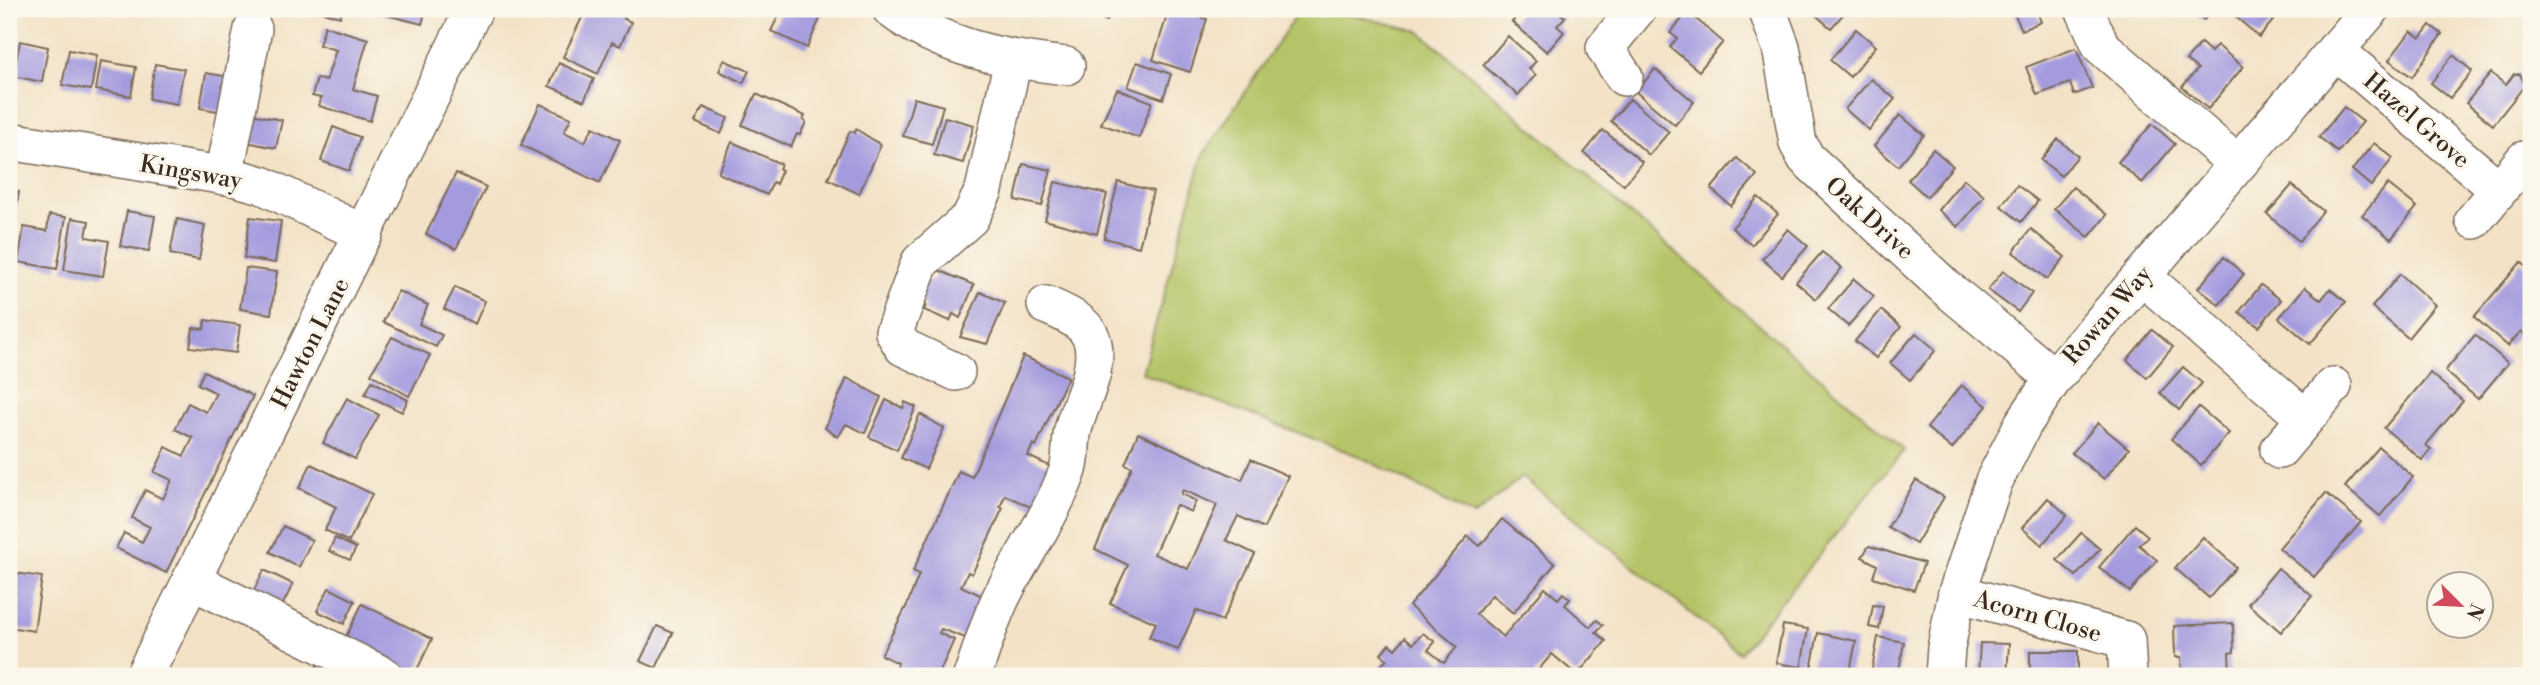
<svg xmlns="http://www.w3.org/2000/svg" width="2540" height="685" font-family="'Libre Bodoni',serif">
<style>
.green{fill:#b5c467;stroke:#787742;stroke-width:2}
.building{fill:#a49bde;fill-rule:evenodd}
.lines{fill:none;stroke-linecap:round;stroke-linejoin:round}
.minor-casing{stroke:#7b6a59;stroke-width:40}
.minor{stroke:#fff;stroke-width:37}
.labels{text-anchor:middle;stroke-width:6;stroke-linejoin:round;paint-order:stroke}
.street-label{font-size:24px;fill:#3b2a1e;stroke:#fbf7ec}
</style>
<rect width="100%" height="100%" fill="#fbf7ec"/>
<filter id="ink" filterUnits="userSpaceOnUse"><feTurbulence type="fractalNoise" baseFrequency=".0143" numOctaves="2"/><feDisplacementMap in="SourceGraphic" scale="14" xChannelSelector="R" yChannelSelector="G"/><feConvolveMatrix kernelMatrix="1 2 1 2 8 2 1 2 1" color-interpolation-filters="sRGB"/></filter>
<filter id="wash" filterUnits="userSpaceOnUse"><feTurbulence type="fractalNoise" baseFrequency=".00686" numOctaves="4" result="noise"/><feDisplacementMap in="SourceGraphic" scale="28" xChannelSelector="R" yChannelSelector="G"/><feGaussianBlur stdDeviation="1.57" result="paint"/><feColorMatrix in="noise" values="0 0 0 0 0 0 0 0 0 0 0 0 0 0 0 0 0 1.4 0 .05"/><feComposite in="paint" operator="in"/></filter>
<g filter="url(#wash)">
<rect width="100%" height="100%" fill="#f3e2c6"/>
<!-- green -->
<path class="green" d="M1348 14 1419 31 1904 450 1740 653 1522 477 1474 516 1361 457 1142 373 1203 155 1296 15Z"/>
<g id="blocks">
<!-- building -->
<g class="building">
<path d="M312 9H342L340 17Z"/>
<path d="M376 9H426L422 24 375 12Z"/>
<path d="M586 9H628L624 19 631 22 620 46 612 42 598 74 563 57Z"/>
<path d="M782 9H811L822 14 807 48 771 31Z"/>
<path d="M1079 9H1112L1107 21Z"/>
<path d="M1169 9 1207 19 1190 72 1153 60Z"/>
<path d="M1523 9H1554L1565 17 1557 26 1564 32 1547 52 1512 22Z"/>
<path d="M1814 9H1848L1831 28 1812 12Z"/>
<path d="M2012 9H2036L2041 22 2022 30Z"/>
<path d="M2189 9H2213L2204 20Z"/>
<path d="M2227 9H2270L2278 15 2259 37Z"/>
<path d="M1688 12 1723 42 1699 71 1670 47 1677 38 1670 33Z"/>
<path d="M2430 25 2442 34 2412 77 2389 60 2411 31 2420 38Z"/>
<path d="M325 26 368 39 353 89 377 96 370 121 319 106 321 98 312 96 317 78 326 81 336 50 319 45Z"/>
<path d="M1856 29 1876 46 1850 77 1830 60Z"/>
<path d="M1508 36 1536 61 1529 69 1536 75 1518 95 1483 65Z"/>
<path d="M20 41 48 47 42 82 13 76Z"/>
<path d="M2201 43 2211 52 2217 45 2243 67 2208 109 2182 87 2198 69 2186 60Z"/>
<path d="M2076 48 2092 88 2074 95 2070 83 2037 95 2026 67Z"/>
<path d="M69 50 97 55 91 90 62 85Z"/>
<path d="M2453 55 2472 71 2450 98 2431 83Z"/>
<path d="M724 60 749 71 743 83 719 71Z"/>
<path d="M101 61 136 67 131 96 96 90Z"/>
<path d="M1137 62 1171 74 1163 99 1128 87Z"/>
<path d="M559 63 594 79 584 101 549 86Z"/>
<path d="M155 64 184 69 177 104 149 99Z"/>
<path d="M1655 69 1694 102 1675 125 1636 92Z"/>
<path d="M206 73 235 78 229 113 200 108Z"/>
<path d="M2491 73 2506 85 2514 74H2520L2525 85 2493 125 2466 103Z"/>
<path d="M1871 79 1895 99 1869 130 1845 109Z"/>
<path d="M1117 89 1152 102 1139 138 1101 124Z"/>
<path d="M756 94 805 116 803 120 806 122 800 135 797 134 791 147 742 125Z"/>
<path d="M914 98 943 106 932 144 903 136Z"/>
<path d="M1630 99 1669 132 1649 155 1611 121Z"/>
<path d="M540 104 571 118 564 132 585 142 593 127 620 140 600 183 521 145Z"/>
<path d="M703 107 728 118 721 134 695 122Z"/>
<path d="M2344 107 2363 122 2338 152 2319 137Z"/>
<path d="M247 113 282 120 276 148 241 141Z"/>
<path d="M1900 115 1924 135 1898 166 1874 146Z"/>
<path d="M945 117 974 125 963 163 934 155Z"/>
<path d="M2152 124 2175 144 2142 183 2118 162Z"/>
<path d="M333 127 360 137 349 171 321 161Z"/>
<path d="M856 129 881 145 859 194 828 179 850 131 855 133Z"/>
<path d="M1603 130 1642 162 1624 185 1584 153Z"/>
<path d="M2058 139 2078 156 2061 176 2041 160Z"/>
<path d="M732 142 781 164 779 169 782 170 776 184 773 182 767 195 718 173Z"/>
<path d="M2374 143 2393 158 2371 186 2352 170Z"/>
<path d="M1933 149 1953 166 1927 197 1908 180Z"/>
<path d="M1737 158 1757 175 1731 206 1711 189Z"/>
<path d="M1023 164 1051 170 1042 206 1015 200Z"/>
<path d="M456 173 486 187 456 249 426 234Z"/>
<path d="M1964 179 1984 196 1958 227 1938 210Z"/>
<path d="M1055 182 1107 194 1097 234 1045 220Z"/>
<path d="M1118 182 1153 191 1139 247 1104 238Z"/>
<path d="M2388 184 2417 207 2391 239 2362 215Z"/>
<path d="M2017 185 2038 201 2021 222 2001 206Z"/>
<path d="M2292 185 2323 211 2299 241 2267 214Z"/>
<path d="M2073 187 2107 215 2089 237 2054 209Z"/>
<path d="M9 191 19 192 13 227H9Z"/>
<path d="M1758 197 1778 214 1752 245 1732 228Z"/>
<path d="M127 211 155 216 149 251 120 246Z"/>
<path d="M49 215 66 217 57 269 18 262 24 227 47 231Z"/>
<path d="M250 217 281 221 275 263 244 258Z"/>
<path d="M72 218 89 221 86 237 109 241 103 276 64 270Z"/>
<path d="M177 219 205 225 199 260 170 254Z"/>
<path d="M1788 229 1808 246 1782 276 1762 259Z"/>
<path d="M2031 229 2065 257 2047 279 2013 252Z"/>
<path d="M1822 252 1842 268 1816 299 1796 282Z"/>
<path d="M2224 257 2244 274 2219 305 2198 288Z"/>
<path d="M2521 262 2531 271V340L2521 331 2508 346 2474 317Z"/>
<path d="M246 268 277 272 271 314 240 309Z"/>
<path d="M938 270 974 285 960 318 953 314 950 321 924 310 926 305 911 299 921 277 932 282Z"/>
<path d="M2003 271 2032 293 2018 312 1988 290Z"/>
<path d="M2400 274 2435 305 2408 338 2372 307Z"/>
<path d="M1854 279 1874 296 1848 326 1828 309Z"/>
<path d="M2261 285 2281 300 2259 327 2239 312Z"/>
<path d="M455 287 485 301 475 324 444 309Z"/>
<path d="M2305 287 2321 300 2330 289 2346 302 2310 344 2279 318Z"/>
<path d="M398 291 428 305 419 324 442 335 436 347 383 322Z"/>
<path d="M980 292 1005 303 987 344 960 337Z"/>
<path d="M1881 310 1901 327 1876 358 1855 341Z"/>
<path d="M205 320 240 325 236 353 190 347 193 328 204 329Z"/>
<path d="M2152 330 2173 347 2147 378 2127 360Z"/>
<path d="M1916 333 1936 350 1910 380 1890 363Z"/>
<path d="M2475 335 2508 363 2478 399 2445 371Z"/>
<path d="M392 337 430 355 409 396 371 374Z"/>
<path d="M1023 356 1068 377 1036 446 1033 444 1028 456 1060 471 1041 512 1005 495 1000 507 1003 508 972 574 968 572 961 586 993 601 974 641 941 629 939 633 954 640 938 676H892L898 663 881 655 907 605 919 574 913 571 959 471 972 477Z"/>
<path d="M2183 367 2202 383 2179 410 2160 393Z"/>
<path d="M204 371 253 396 166 573 116 548 124 533 142 542 150 527 132 518 145 490 163 499 172 480 154 472 166 447 184 456 193 438 175 429 188 403 206 412 216 393 198 384Z"/>
<path d="M2430 373 2463 401 2426 445 2431 449 2422 460 2384 428Z"/>
<path d="M847 378 881 397 865 433 846 424 838 437 825 428Z"/>
<path d="M372 381 408 400 402 412 365 394Z"/>
<path d="M1961 385 1987 406 1952 449 1927 428Z"/>
<path d="M347 398 379 415 355 459 323 443Z"/>
<path d="M886 400 903 408 905 402 916 407 897 450 869 437Z"/>
<path d="M2199 407 2229 433 2201 465 2171 439Z"/>
<path d="M920 414 944 428 926 469 901 458Z"/>
<path d="M2098 423 2129 449 2104 479 2072 453Z"/>
<path d="M1138 433 1242 480 1251 459 1288 476 1264 528 1238 516 1226 540 1255 554 1222 621 1196 610 1178 650 1149 637 1156 623 1110 603 1128 565 1095 549 1132 467 1125 464ZM1183 490 1217 505 1188 569 1154 554 1176 505 1191 512 1196 501 1181 494Z"/>
<path d="M2379 447 2413 477 2380 516 2345 487Z"/>
<path d="M311 464 372 494 349 542 325 530 336 507 299 488Z"/>
<path d="M1916 480 1944 497 1916 544 1888 527Z"/>
<path d="M2326 493 2361 522 2314 577 2279 548Z"/>
<path d="M2048 498 2067 515 2042 545 2022 528Z"/>
<path d="M1502 519 1555 564 1513 613 1492 595 1476 614 1503 637 1545 588 1558 599 1563 593 1570 599 1565 605 1590 627 1597 620 1603 625 1596 632 1606 641 1577 675 1552 654 1533 676H1372L1387 659 1381 654 1389 644 1395 649 1405 637 1413 644 1423 633 1435 642 1428 650 1444 663 1457 647 1409 606 1468 536 1480 546Z"/>
<path d="M2135 525 2148 536 2139 545 2157 560 2130 592 2099 567Z"/>
<path d="M283 526 312 540 299 567 270 552Z"/>
<path d="M2081 533 2100 549 2076 576 2057 560Z"/>
<path d="M2203 537 2236 567 2209 598 2175 568Z"/>
<path d="M335 538 356 548 350 560 329 551Z"/>
<path d="M1869 546 1924 563 1914 590 1873 577 1877 565 1862 557Z"/>
<path d="M2278 568 2312 596 2281 632 2248 604Z"/>
<path d="M264 570 293 584 281 608 252 594Z"/>
<path d="M15 573 42 577 34 631 9 627Z"/>
<path d="M329 588 355 601 344 624 317 611Z"/>
<path d="M362 604 432 639 414 676H400L341 647Z"/>
<path d="M1873 605 1883 606 1879 629 1869 627Z"/>
<path d="M2233 623 2234 652 2229 653 2230 676H2182L2181 657H2175L2174 626Z"/>
<path d="M1783 625 1808 629 1801 667 1776 663Z"/>
<path d="M657 626 673 633 656 668 640 661Z"/>
<path d="M1818 633 1856 641 1849 676 1810 675Z"/>
<path d="M1878 637 1904 642 1898 676 1871 674Z"/>
<path d="M1980 643 2009 644 2007 676H1978Z"/>
<rect x="2030" y="651" width="48" height="25"/>
<path d="M318 664 335 673 333 676H312Z"/>
</g>
</g>
</g>
<g filter="url(#ink)">
<use href="#blocks" fill-opacity="0" stroke="#7b6a59" stroke-width="2"/>
<g class="lines">
<!-- minor casing -->
<g class="minor-casing">
<g id="minor">
<path d="M891 9C942 48 1004 59 1066 66"/>
<path d="M1767 9 1781 47 1798 143 1806 158 1944 286 2054 378"/>
<path d="M2084 9 2101 46 2236 163"/>
<path d="M2335 50 2498 189"/>
<path d="M1624 77 1605 48 1637 9"/>
<path d="M9 141 233 177 262 185 364 234"/>
<path d="M224 176 253 29"/>
<path d="M2474 220 2524 160"/>
<path d="M2142 276 2305 418"/>
<path d="M956 372 903 347 894 332 920 262 970 218 984 190 1013 60"/>
<path d="M2279 450 2333 386"/>
<path d="M191 580 384 676"/>
<path d="M1957 593 2126 640 2128 676"/>
<path d="M144 676 474 9"/>
<path d="M972 676C983 647 991 614 1007 586 1027 549 1052 513 1067 473 1073 458 1069 441 1074 426 1081 400 1098 373 1093 344 1089 322 1064 313 1046 305"/>
<path d="M1944 676 1946 648 1957 593 1994 481 2023 424 2054 378 2371 9"/>
</g>
</g>
<!-- minor -->
<use href="#minor" class="minor"/>
</g>
</g>
<g class="labels">
<!-- street labels -->
<g class="street-label">
<text transform="translate(2417 120) rotate(41)" y="8">Hazel Grove</text>
<text transform="translate(191 172) rotate(10)" y="8">Kingsway</text>
<text transform="translate(1870 218) rotate(42)" y="8">Oak Drive</text>
<text transform="translate(2107 315) rotate(-49)" y="8">Rowan Way</text>
<text transform="translate(310 343) rotate(-63)" y="8">Hawton Lane</text>
<text transform="translate(2038 616) rotate(16)" y="8">Acorn Close</text>
</g>
</g>
<!-- margin -->
<rect width="2540" height="685" fill="none" stroke="#fbf7ec" stroke-width="35"/>
<!-- north arrow -->
<g transform="translate(2460 605) rotate(114)"><circle r="33" fill="#fbf7ec" stroke="#aea59a" stroke-width="2"/>
<path d="M0-5L12 26L0 18L-12 26Z" fill="#d1495b"/>
<text y="-10" font-size="19" font-weight="bold" text-anchor="middle" fill="#3b2a1e">N</text>
</g>
</svg>
